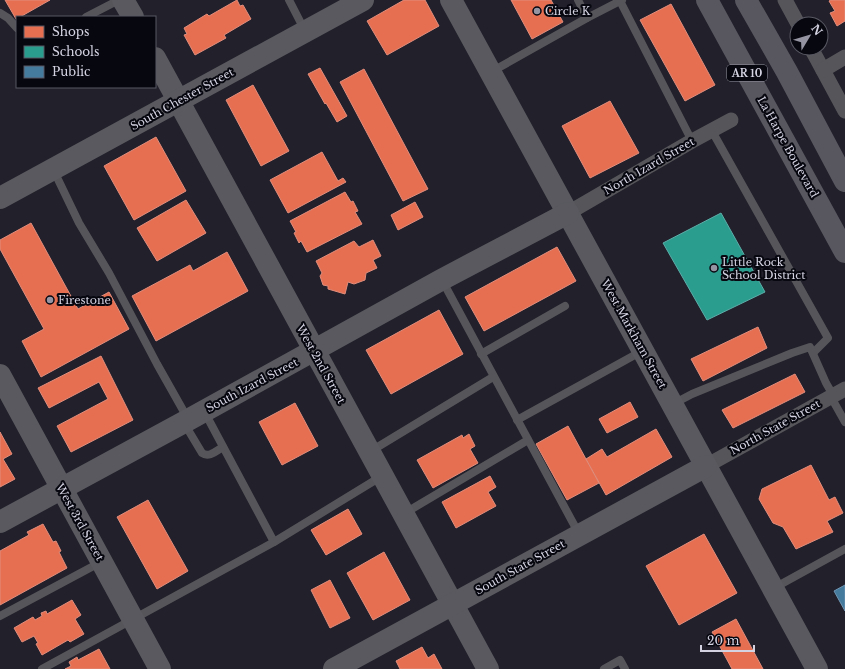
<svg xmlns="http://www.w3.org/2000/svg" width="845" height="669" font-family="'Libre Baskerville',serif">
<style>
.shops{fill:#e76f51;stroke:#e18d7c}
.schools{fill:#2a9d8f;stroke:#5dada8}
.public{fill:#457b9d;stroke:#7095b2}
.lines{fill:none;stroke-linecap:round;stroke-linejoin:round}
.lane{stroke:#56565a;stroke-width:8}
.street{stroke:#56565a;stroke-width:15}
.secondary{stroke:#59595f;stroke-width:22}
.primary{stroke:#58575f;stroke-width:22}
.poi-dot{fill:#9594a2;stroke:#070710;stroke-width:1.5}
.labels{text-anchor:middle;stroke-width:4;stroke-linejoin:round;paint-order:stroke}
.shield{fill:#070710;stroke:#9696a3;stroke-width:1}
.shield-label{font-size:10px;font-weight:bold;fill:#d4d3e2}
.poi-label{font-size:11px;fill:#d4d3e2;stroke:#070710;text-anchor:start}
.street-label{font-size:11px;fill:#d4d3e2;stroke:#070710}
</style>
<rect width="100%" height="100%" fill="#21202b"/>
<!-- shops -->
<g class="shops">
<path d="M5 0H50L20 17H17L16 19Z"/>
<path d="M237 0 240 6 243 5 251 19 224 35 226 38 195 55 184 35 187 34 184 28 207 14 209 16Z"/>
<path d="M404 0H425L439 26 387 55 367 21Z"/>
<path d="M511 0H551L563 22 532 39Z"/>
<path d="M831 0H845V21L837 26 830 13 835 11 829 1Z"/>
<path d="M671 4 715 85 685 101 640 20Z"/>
<path d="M320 68 347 116 337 122 326 103 325 104 308 74Z"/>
<path d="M364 69 428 189 403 201 340 82Z"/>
<path d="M253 85 289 151 261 166 226 100Z"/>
<path d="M610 101 639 153 590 178 562 126Z"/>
<path d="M156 137 186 191 134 220 104 166Z"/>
<path d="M322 152 338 181 343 178 346 182 288 213 270 180Z"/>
<path d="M345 192 351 202 353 201 358 211 355 212 362 224 307 252 301 241 299 243 294 233 296 232 290 221Z"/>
<path d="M186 200 206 233 157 261 137 228Z"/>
<path d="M415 202 423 217 398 230 391 215Z"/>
<path d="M31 223 78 309 109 292 129 329 41 377 22 341 44 329 0 249V240Z"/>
<path d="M373 240 381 256 373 260 377 268 366 273 365 280 354 284 348 282 345 294 328 289V286L323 285 320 276 322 273 316 261 354 241 359 247Z"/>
<path d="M557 247 576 281 484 331 465 297Z"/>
<path d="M227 252 248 291 156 341 132 296 190 265 193 271Z"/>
<path d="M439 310 463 354 391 394 366 350Z"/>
<path d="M758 327 767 348 703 381 691 359Z"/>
<path d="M101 356 133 420 71 452 57 426 108 399 99 382 49 408 38 388Z"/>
<path d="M795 374 805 392 733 428 722 410Z"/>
<path d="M630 402 638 417 607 433 599 419Z"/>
<path d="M295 403 318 446 282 465 259 422Z"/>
<path d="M568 426 599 483 567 500 536 444Z"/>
<path d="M656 429 672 457 606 495 586 459 602 449 607 457Z"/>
<path d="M0 432 12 454 3 459 15 479 0 487Z"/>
<path d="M469 434 475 446 470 449 478 463 433 488 417 460 462 435 463 438Z"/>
<path d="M811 465 829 500 835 497 843 513 827 521 833 532 796 549 783 527 773 523 759 499 762 489Z"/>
<path d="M490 476 496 487 488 492 496 506 456 528 442 502Z"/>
<path d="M148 500 188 571 157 589 117 517Z"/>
<path d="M348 509 362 534 326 555 311 530Z"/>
<path d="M43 524 53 542 56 541 61 551 59 552 67 568 0 605V551L29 535 27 532Z"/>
<path d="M704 534 737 593 679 625 646 566Z"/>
<path d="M384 552 410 600 373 620 347 573Z"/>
<path d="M330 580 350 618 330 628 311 590Z"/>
<path d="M72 600 81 615 75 619 84 634 70 642 68 640 42 655 36 644 38 643 34 636 22 642 14 628 33 617 35 620 42 616 41 613 46 611 47 614Z"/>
<path d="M736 619 763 669H732L712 632Z"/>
<path d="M422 647 428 658 434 654 442 669H400L396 661Z"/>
<path d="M99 649 110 669H65L71 666 69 662 77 657 78 660Z"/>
</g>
<!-- schools -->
<path class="schools" d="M721 213 765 292 707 320 663 243Z"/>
<!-- public -->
<path class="public" d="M845 585V611L834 591Z"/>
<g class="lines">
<!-- lane -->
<g class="lane">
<path d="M289 0 305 31"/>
<path d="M578 0 587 18"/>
<path d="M620 1 692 141"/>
<path d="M0 13 8 18 17 28"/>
<path d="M86 17 119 0"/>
<path d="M491 72 587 18 622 0"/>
<path d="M712 131 828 338 813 353"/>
<path d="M53 169 79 223 109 273 157 364 188 419"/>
<path d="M442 280 579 534"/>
<path d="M481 354 565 306"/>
<path d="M831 397 845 422"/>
<path d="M673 404 692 394 792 353 810 347 826 383 833 395"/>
<path d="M204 411 274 542"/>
<path d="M517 420 642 351"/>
<path d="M184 423 202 453C209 458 216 451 223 447"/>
<path d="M371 451 493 377"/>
<path d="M405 513 528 440"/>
<path d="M774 588 845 549"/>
<path d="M0 616 101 562"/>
<path d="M42 669 274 542 382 476"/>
<path d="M604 669 620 660 625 669"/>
</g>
<!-- street -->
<g class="street">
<path d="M785 0 798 24"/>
<path d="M811 48 845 111"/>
<path d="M823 70 845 57"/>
<path d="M568 213 587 202 692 141 731 120"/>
<path d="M706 466 845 389"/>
</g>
<!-- secondary -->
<g class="secondary">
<path d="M123 0 133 17"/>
<path d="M451 0 817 669"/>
<path d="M155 58 488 669"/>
<path d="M0 198 363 0"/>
<path d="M0 375 160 669"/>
<path d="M0 522 188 420 441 280 568 213"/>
<path d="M334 669 706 466"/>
</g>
<!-- primary -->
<g class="primary">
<path d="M707 0 845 252"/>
<path d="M746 0 787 72 845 181"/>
</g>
</g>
<!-- markers -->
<g class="poi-dot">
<circle cx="537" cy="11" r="4"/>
<circle cx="714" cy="268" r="4"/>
<circle cx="50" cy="300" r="4"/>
</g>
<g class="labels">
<!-- shield labels -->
<rect class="shield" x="727" y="65" width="40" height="16" rx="3"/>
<g class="shield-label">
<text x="747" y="77">AR 10</text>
</g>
<!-- poi labels -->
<g class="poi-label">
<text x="545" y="15">Circle K</text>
<text x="722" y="266">Little Rock<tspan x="722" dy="13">School District</tspan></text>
<text x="58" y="304">Firestone</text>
</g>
<!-- street labels -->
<g class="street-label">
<text transform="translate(182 99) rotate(-29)" y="4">South Chester Street</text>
<text transform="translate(788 147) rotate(61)" y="4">La Harpe Boulevard</text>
<text transform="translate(649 166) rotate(-30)" y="4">North Izard Street</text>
<text transform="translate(634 334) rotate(61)" y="4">West Markham Street</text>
<text transform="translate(321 364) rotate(61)" y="4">West 2nd Street</text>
<text transform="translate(252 385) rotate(-28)" y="4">South Izard Street</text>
<text transform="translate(775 427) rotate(-29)" y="4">North State Street</text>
<text transform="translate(80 522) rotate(61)" y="4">West 3rd Street</text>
<text transform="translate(520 567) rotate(-29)" y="4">South State Street</text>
</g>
</g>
<!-- legend -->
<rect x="16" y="16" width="140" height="72" fill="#070710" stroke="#595964"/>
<rect x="24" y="26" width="20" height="12" fill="#e76f51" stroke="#595964"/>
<text x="52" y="36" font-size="12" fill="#d4d3e2">Shops</text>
<rect x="24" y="46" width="20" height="12" fill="#2a9d8f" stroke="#595964"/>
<text x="52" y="56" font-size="12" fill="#d4d3e2">Schools</text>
<rect x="24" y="66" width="20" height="12" fill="#457b9d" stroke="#595964"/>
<text x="52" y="76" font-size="12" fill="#d4d3e2">Public</text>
<!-- north arrow -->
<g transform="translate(809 36) rotate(52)"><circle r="19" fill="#070710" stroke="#595964"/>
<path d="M0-3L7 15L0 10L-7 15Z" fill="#9594a2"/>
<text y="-6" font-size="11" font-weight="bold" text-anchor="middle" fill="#d4d3e2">N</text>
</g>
<!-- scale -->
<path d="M701 645v6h53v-6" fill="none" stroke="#d4d3e2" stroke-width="2"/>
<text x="707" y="645" font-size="12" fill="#d4d3e2" stroke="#070710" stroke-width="3" paint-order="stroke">20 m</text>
</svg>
